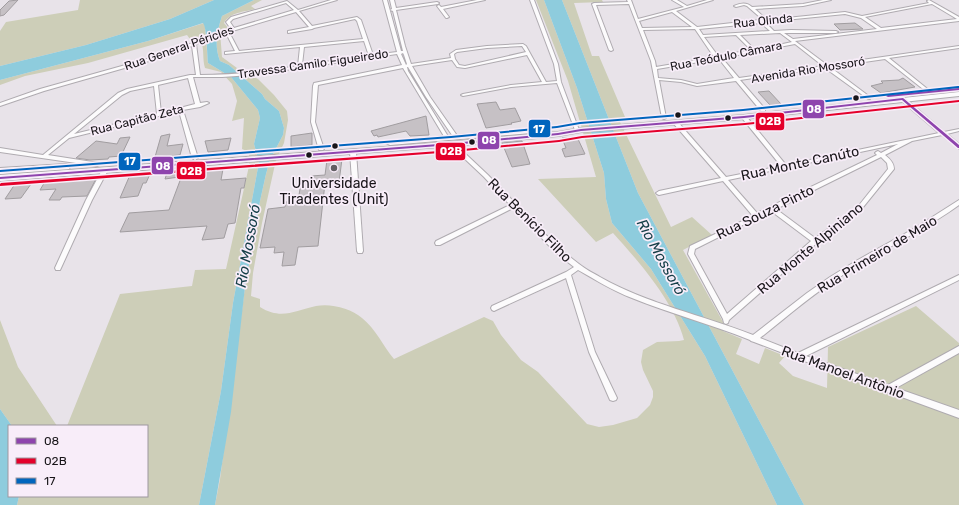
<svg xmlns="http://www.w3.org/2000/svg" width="959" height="505" font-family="Rubik,sans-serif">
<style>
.green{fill:#cdceb8}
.water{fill:#8eccdd}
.building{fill:#c6c1c5;stroke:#a19da0}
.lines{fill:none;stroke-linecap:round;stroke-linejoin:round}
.street-casing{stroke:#afabb0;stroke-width:2}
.secondary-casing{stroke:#afabb0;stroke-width:2}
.street{fill:#fcfbfc;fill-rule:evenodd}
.secondary{fill:#fcfbfc;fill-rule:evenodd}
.bus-1-casing{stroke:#f8edf9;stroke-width:3}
.bus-2-casing{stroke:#f8edf9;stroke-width:3}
.bus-3-casing{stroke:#f8edf9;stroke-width:3}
.bus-1{fill:#8e44ad;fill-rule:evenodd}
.bus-2{fill:#e4002b;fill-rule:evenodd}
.bus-3{fill:#0065bd;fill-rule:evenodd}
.bus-dot{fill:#181519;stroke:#f8edf9;stroke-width:1.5}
.poi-dot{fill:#615d62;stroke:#f8edf9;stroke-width:1.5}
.labels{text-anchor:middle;stroke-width:3.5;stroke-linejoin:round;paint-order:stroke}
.far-street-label{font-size:12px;fill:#181519;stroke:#f8edf9}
.street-label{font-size:14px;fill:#181519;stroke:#f8edf9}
.poi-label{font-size:14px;fill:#181519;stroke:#f8edf9}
.water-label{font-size:15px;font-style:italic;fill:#143e47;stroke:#f8edf9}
.line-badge{stroke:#f8edf9;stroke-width:1.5}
.badge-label{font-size:11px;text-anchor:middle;font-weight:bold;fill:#fff}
</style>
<rect width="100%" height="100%" fill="#e8e3e9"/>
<!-- green -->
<g class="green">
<path d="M80 0H214L170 19 86 45 0 66V31L6 22 78 10Z"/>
<path d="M254 0H262L251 6 255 9C244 12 230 12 224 23L229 29 220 32 222 57 237 68 258 79 274 95 287 111 288 120 284 143 276 160 262 223 253 273 251 296 260 299V307C281 320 294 311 316 306 330 303 351 308 362 318 376 329 383 346 394 359L484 317 493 321 501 335 521 360 538 372 587 424 599 427 613 425 637 418 650 405 653 397V391L643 370 641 362 643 350 657 342 679 341 684 340C674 301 639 262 613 233L596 242 538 179 596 177 568 81 536 0H544L577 88 604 173 606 199 612 223 651 269 705 356 777 505H215L220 479 245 287 260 201 266 174 270 160 283 135 284 128 279 111 265 99 262 94 229 65 220 61C214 46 217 31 222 16Z"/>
<path d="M562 0H602L603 2 574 3 592 56H599L625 117 620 122 671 227 692 217 712 235 683 250 723 322V331L742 339 736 354 759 364 765 348 785 356 779 363 793 376 827 388 828 347 916 306 959 343V505H804L638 193Z"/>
<path d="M204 23C206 27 207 54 208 63L231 77 258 110 260 118 254 144 259 162 233 303 221 391 199 505H17L19 496H147V426H67L120 294 192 286 195 270 226 269 249 166V152L242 149 244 118 232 121 237 101 232 84 221 72 205 68C202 59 205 48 200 39L192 42 187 35 88 63 25 76 0 85V80L148 41Z"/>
<path d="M0 320 18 367 57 426H12L0 409Z"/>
</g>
<!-- water -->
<g class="water">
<path d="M214 0H254L222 16C217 31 214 46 220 61L229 65 262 94 265 99 279 111 284 128 283 135 270 160 266 174 260 201 245 287 231 412 215 505H199L221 391 233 303 259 162 254 144 260 118 258 110 231 77 208 63C207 54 207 28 203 23L148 41 0 80V66L86 45 170 19Z"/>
<path d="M544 0H562L638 193 804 505H777L705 356 651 269 612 223 606 199 604 173 577 88Z"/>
<path d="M0 409 12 426H9V496H19L17 505H0Z"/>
</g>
<!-- building -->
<g class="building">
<path d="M18 0 4 15 0 16V10L9 1Z"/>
<path d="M855 23 863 29 840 30 834 24Z"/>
<path d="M903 78 915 87 881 93 871 86 883 83 881 81 899 80Z"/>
<path d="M769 91 781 104 770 105 758 92Z"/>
<path d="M496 102 500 110 515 108 521 121 511 123 512 124 486 128 477 104Z"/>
<path d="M426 116 429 135 410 136 406 131 378 137 377 135 374 136 371 131Z"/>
<path d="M312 133V145L291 147V136Z"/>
<path d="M170 134 167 146 183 144 180 155 155 157 161 136Z"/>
<path d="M130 137 121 156 109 157 108 159 90 160 76 158 96 141 117 144 120 138Z"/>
<path d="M577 137 585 154 565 157 562 149 566 148 562 138Z"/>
<path d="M231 138 228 150 208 152 205 141Z"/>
<path d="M522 141 530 164 512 167 502 143Z"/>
<path d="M342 159 339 182 325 183 318 246 298 247 295 265 282 266 284 252 274 253 275 247 260 248 268 209 285 207 286 202 298 201 301 183 310 182 311 176 325 175 327 160Z"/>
<path d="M182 169 179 177 165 179 168 170Z"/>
<path d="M223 169 221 180 246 178 244 188H241L235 223 228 224 224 238 202 240 207 226 120 232 129 213 169 210 181 178 196 176 198 171Z"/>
<path d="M150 174 146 183H143L138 196 120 198 130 175Z"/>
<path d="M98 175 87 196 62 197 60 200H49L56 189 40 190 46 180Z"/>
<path d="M15 184H31L21 198 5 199Z"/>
</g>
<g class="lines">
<!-- street casing -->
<g class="street-casing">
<g id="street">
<path d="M331 0H337L299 11 312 26 357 17 361 20 373 55 397 52 383 0H387L401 51H403L393 11 390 10 392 9 390 0H394L396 8 437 2 439 3 438 4 396 10 405 46 411 64 451 58 450 54 456 50 487 46 523 44 526 46 546 82 557 81 554 64 530 0H534L558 64 561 82 579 130 577 131 575 130 557 83 511 87 463 96 461 95 463 94 511 85 542 82 527 55 465 68 457 67 452 60 412 66 430 97 458 137 456 139 454 138 426 97 408 67H407L408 71 449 138V139L447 140 445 138 403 68 318 85 315 122 324 149 323 150H319L311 122 313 86 314 83 402 65 397 54 251 75 222 77H193L200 103 207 102 209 103 200 107 183 110 198 158 195 160 192 158 179 111 69 138 48 155 99 163 100 164 99 165 97 166 0 152V148L43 155 118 93 127 89 190 75H196L192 46 156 59 44 91 0 106V103L40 89 154 57 231 29 226 22 231 17 287 1 298 10ZM286 3 294 10 234 28 230 22 233 19ZM296 12 309 27 288 31V33L312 29 314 28 355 19 357 21 363 39 239 51 229 32ZM226 33 235 51 225 52V54L300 47 298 66C265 71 234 75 200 75L196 44ZM364 41 369 56 302 65 304 47ZM522 46 526 52 465 66 459 65 455 59 454 54 457 52 487 48ZM403 53 404 55 407 64 406 65 401 54ZM188 78 195 104 161 113 158 85ZM154 86 157 114 74 134 122 95 130 91Z"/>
<path d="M477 0H485L443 9 449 17 447 18H446L437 6 439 5 441 7Z"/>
<path d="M627 0H631L638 19 684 7 672 0H677L687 6 707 0H713L676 11 697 27 759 20 760 19H762L747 6 744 5 736 7 734 6C740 3 747 2 752 7L803 4 823 0H831L803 6 755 9 767 20 845 12 862 16 929 3 927 1 929 0 959 17V21L795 41 827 65 959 46V48L889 58 930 91V92L928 93 885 59 830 67 870 97V99H868L825 68 740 80 765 109V111H761L736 81 697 86 681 82 659 80 666 118 664 119 662 118 651 61 629 4 596 5 613 50 611 51 609 50 592 4 594 3 628 2ZM932 4 957 19 881 28 865 17ZM672 12 692 27 642 28 639 21ZM845 14 861 18 877 29 793 39 784 33H836L838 32 836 31 791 30 774 31 765 22ZM761 23 770 31 703 35 699 29ZM695 29 714 57 656 67 655 61 643 30ZM780 33 792 42 755 50 740 35ZM736 35 751 50 718 56 704 37ZM795 44 823 66 739 78 722 58ZM717 59H719L734 78 697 84 681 80 658 78 657 69Z"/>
<path d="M896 94H900L944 132 959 129V131L947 134 959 144V149L942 135 912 141 885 155C890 159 894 163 894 169L860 211 818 242 729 320 728 323 726 324 724 323 723 319 688 254 690 246 753 216 723 181 659 195 657 194 656 193 659 191 721 178 673 123V121H677L726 177 781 166 742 118V117L744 116H746L786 165 939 133 896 96ZM898 144 881 153 878 151 876 152 875 153 877 155 757 213 728 180ZM881 157 887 163 888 169 856 209 815 238 776 209ZM771 211 811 241 727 314 694 254 695 249Z"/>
<path d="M452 142 454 143 488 175 515 203 517 204 518 205C537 226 556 247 579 264 585 269 593 273 600 277 648 304 702 315 753 335L807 293 830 277 856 261 915 228 959 200V205C923 231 883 249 846 273 815 292 788 316 760 338L798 353 959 275V280L806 356 888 385 959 346V353L896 388 959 410V418L888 392H887L884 390 796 358 754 342 751 341 750 340C711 324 671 314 632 298 613 291 596 280 578 270L571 275 595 352 617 398 616 400 613 401 610 400 589 352 566 278 496 310 494 311 492 310 491 308 492 306 566 272 574 267 555 252 513 208 440 245H436L435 243 436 241 510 205 484 177 450 145V144Z"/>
<path d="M353 150 356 152 363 251 362 253H358L357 251 350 152Z"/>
<path d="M105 168 108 170 92 200 61 268 60 270H56L55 268 86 200 102 170Z"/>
</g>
</g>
<!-- secondary casing -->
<g class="secondary-casing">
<g id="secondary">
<path d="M959 92V96L744 119 581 132 558 136 452 146 0 181V175L452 142 558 132 581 128 744 115Z"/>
<path d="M539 128H542V132L390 145 386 143 390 141Z"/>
<path d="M66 164 69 165 70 167 69 169 0 174V168Z"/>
</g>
</g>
<!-- street -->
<use href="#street" class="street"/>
<!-- secondary -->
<use href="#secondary" class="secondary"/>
<!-- bus-1 casing -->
<g class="bus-1-casing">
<g id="bus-1">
<path d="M959 88V90L888 97 886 96 888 95Z"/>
<path d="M903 98 959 145V148H958L902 100 744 118 581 131 558 135 452 145 0 179V177L452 143 558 133 581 129 744 116Z"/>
</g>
</g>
<!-- bus-2 casing -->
<g class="bus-2-casing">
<path id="bus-2" d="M959 100V102L745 125 582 138 559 142 453 152 0 186V184L1 183 453 150 559 140 582 136 745 123Z"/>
</g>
<!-- bus-3 casing -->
<g class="bus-3-casing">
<path id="bus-3" d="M958 86H959V88L743 111 580 124 557 128 451 138 0 172V170L451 136 557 126 580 122 743 109Z"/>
</g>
<!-- bus-1 -->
<use href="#bus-1" class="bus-1"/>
<!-- bus-2 -->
<use href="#bus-2" class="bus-2"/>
<!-- bus-3 -->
<use href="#bus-3" class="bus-3"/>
</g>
<!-- markers -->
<g class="bus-dot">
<circle cx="856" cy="98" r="3.5"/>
<circle cx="678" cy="115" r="3.5"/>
<circle cx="728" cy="118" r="3.5"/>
<circle cx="472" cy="142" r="3.5"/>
<circle cx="335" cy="146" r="3.5"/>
<circle cx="309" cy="155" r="3.5"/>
</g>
<circle class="poi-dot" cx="334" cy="168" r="4"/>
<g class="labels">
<!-- far-street labels -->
<g class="far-street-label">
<text transform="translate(763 21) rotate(-6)" y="4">Rua Olinda</text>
<text transform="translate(179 48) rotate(-19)" y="4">Rua General Péricles</text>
<text transform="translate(726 56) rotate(-11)" y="4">Rua Teódulo Câmara</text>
<text transform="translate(313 64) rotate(-8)" y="4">Travessa Camilo Figueiredo</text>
<text transform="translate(808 70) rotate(-9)" y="4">Avenida Rio Mossoró</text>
<text transform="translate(137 120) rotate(-14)" y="4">Rua Capitão Zeta</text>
</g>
<!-- street labels -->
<g class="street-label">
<text transform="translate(800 163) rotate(-12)" y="5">Rua Monte Canúto</text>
<text transform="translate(765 212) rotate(-26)" y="5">Rua Souza Pinto</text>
<text transform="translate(530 220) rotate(45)" y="5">Rua Benício Filho</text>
<text transform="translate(810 248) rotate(-40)" y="5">Rua Monte Alpiniano</text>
<text transform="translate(877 254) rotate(-31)" y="5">Rua Primeiro de Maio</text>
<text transform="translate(843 372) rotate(20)" y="5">Rua Manoel Antônio</text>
</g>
<!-- poi labels -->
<g class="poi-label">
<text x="334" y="188">Universidade<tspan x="334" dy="16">Tiradentes (Unit)</tspan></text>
</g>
<!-- water labels -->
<g class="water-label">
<text transform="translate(248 246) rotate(-80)" y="5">Rio Mossoró</text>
<text transform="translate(661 257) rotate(61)" y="5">Rio Mossoró</text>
</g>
</g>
<g class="line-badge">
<rect x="802" y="99" width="23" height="20" rx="4" fill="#8e44ad"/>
<rect x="755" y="112" width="30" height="19" rx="4" fill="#e4002b"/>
<rect x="528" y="119" width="23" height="19" rx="4" fill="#0065bd"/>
<rect x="477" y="131" width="23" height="19" rx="4" fill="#8e44ad"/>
<rect x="435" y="142" width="31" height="19" rx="4" fill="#e4002b"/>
<rect x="118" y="152" width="23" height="19" rx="4" fill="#0065bd"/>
<rect x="151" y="156" width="23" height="19" rx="4" fill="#8e44ad"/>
<rect x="176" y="161" width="30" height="19" rx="4" fill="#e4002b"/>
</g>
<g class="badge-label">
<text x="814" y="113">08</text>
<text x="770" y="125">02B</text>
<text x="539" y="133">17</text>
<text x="489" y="144">08</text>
<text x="451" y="155">02B</text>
<text x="130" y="165">17</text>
<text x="163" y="170">08</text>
<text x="191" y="175">02B</text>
</g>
<!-- legend -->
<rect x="8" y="425" width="140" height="72" fill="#f8edf9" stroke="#9e979f"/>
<rect x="16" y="438" width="20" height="6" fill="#8e44ad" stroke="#9e979f"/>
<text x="44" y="445" font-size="12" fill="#181519">08</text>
<rect x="16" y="458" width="20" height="6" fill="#e4002b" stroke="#9e979f"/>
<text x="44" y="465" font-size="12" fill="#181519">02B</text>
<rect x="16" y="478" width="20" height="6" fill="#0065bd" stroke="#9e979f"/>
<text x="44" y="485" font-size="12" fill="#181519">17</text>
</svg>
